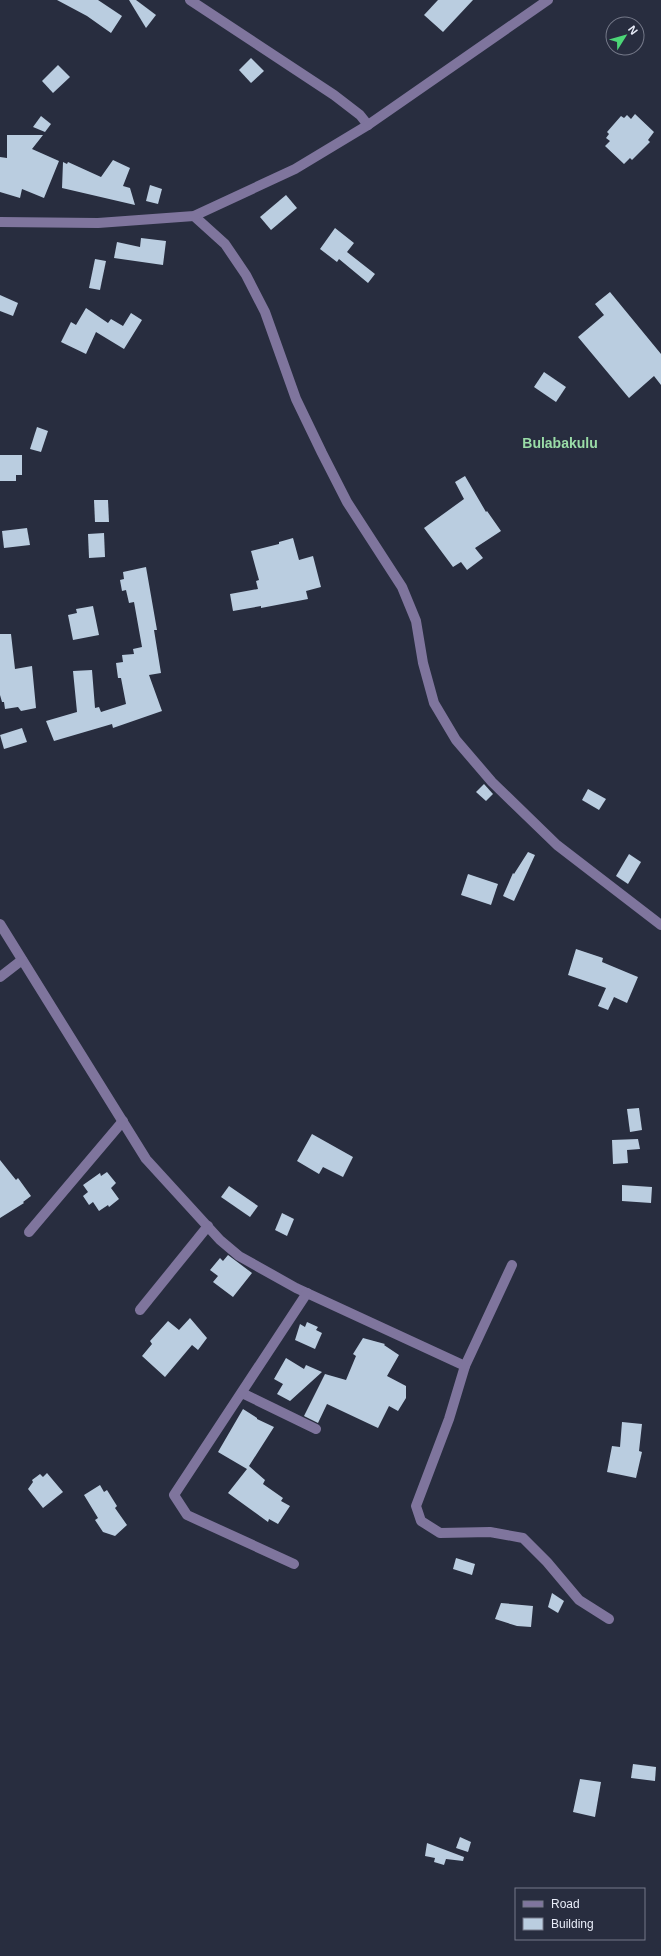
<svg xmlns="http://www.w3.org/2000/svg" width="661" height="1956" font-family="Helvetica,sans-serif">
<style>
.building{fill:#bacde0}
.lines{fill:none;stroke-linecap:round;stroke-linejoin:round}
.minor{stroke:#7f759d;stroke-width:10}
.labels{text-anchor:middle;stroke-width:4;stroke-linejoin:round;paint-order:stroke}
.quarter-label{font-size:14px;font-weight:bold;fill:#9adca7;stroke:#282d3f}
</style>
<rect width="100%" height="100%" fill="#282d3f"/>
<!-- building -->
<g class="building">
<path d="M57 0H98L122 16 111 33 87 16Z"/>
<path d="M129 0H136L156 15 146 28Z"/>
<path d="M438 0H473L443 32 424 15Z"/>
<path d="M251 58 264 71 251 83 239 70Z"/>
<path d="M58 65 70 77 53 93 42 81Z"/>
<path d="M635 114 654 132 648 140 650 142 632 160 630 158 624 164 605 146 610 141 606 138 609 134 607 132 621 116 624 118 627 115 631 119Z"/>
<path d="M41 116 51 124 45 132 33 127Z"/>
<path d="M7 135H43L32 149 59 161 44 198 22 189 20 198 0 192V157L7 158Z"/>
<path d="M113 160 130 168 123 186 130 188 135 205 62 188 63 162 67 164 68 162 101 177Z"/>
<path d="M150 185 162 189 158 204 146 201Z"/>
<path d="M286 195 297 208 271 230 260 217Z"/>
<path d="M335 228 354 243 347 252 375 274 368 283 339 259 337 262 320 249Z"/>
<path d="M141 238 166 241 163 265 114 258 117 242 140 247Z"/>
<path d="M95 259 106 261 100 290 89 288Z"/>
<path d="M610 292 661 354V385L654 376 629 398 578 337 604 315 595 304Z"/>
<path d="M0 295 18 303 13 316 0 311Z"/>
<path d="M86 308 108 323 111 319 123 326 131 313 142 320 124 349 96 332 86 354 61 342 71 322 76 325Z"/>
<path d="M544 372 566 387 556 402 534 387Z"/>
<path d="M37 427 48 431 41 452 30 449Z"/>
<path d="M0 455H22V475H16V481H0Z"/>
<path d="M465 476 486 512 487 511 501 531 475 548 483 558 467 570 461 562 453 567 424 528 464 499 455 482Z"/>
<path d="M94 500H108L109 522H95Z"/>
<path d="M27 528 30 545 4 548 2 531Z"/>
<path d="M104 533 105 557 89 558 88 534Z"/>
<path d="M293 538 299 560 313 556 321 587 306 591 308 599 261 608V606L233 611 230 594 258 589 256 581 259 580 251 551 279 544V542Z"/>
<path d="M146 567 157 630H154L161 673 149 675 162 711 113 728 112 724 54 741 46 721 77 712 73 671 92 670 95 708 99 707 101 712 126 704 121 678H118L116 663 123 662 122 655 134 654 133 649 142 647 134 602 129 603 126 590 122 591 120 580 124 579 123 572Z"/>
<path d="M93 606 99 635 73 640 68 615 77 613 76 609Z"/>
<path d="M0 634H11L15 669 32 666 36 708 21 711 18 707 5 709 4 702H2L0 695Z"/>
<path d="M22 728 27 742 4 749 0 735Z"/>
<path d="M484 784 493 794 486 801 476 792Z"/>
<path d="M588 789 606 799 599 810 582 800Z"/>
<path d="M528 852 535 855 514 901 503 896 513 873 514 874Z"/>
<path d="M629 854 641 862 628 884 616 876Z"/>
<path d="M468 874 498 884 491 905 461 895Z"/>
<path d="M576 949 603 958 602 962 638 977 627 1003 614 997 608 1010 598 1006 606 988 568 975Z"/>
<path d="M639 1108 642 1130 630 1132 627 1109Z"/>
<path d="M312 1134 353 1157 343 1177 323 1167 319 1174 297 1161Z"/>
<path d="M638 1139 640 1149 627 1150 628 1163 613 1164 612 1140Z"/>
<path d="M0 1160 16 1180 18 1178 31 1196 23 1202 24 1203 0 1218Z"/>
<path d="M107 1172 116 1183 111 1188 119 1199 109 1207 108 1205 99 1211 93 1202 89 1205 83 1196 88 1192 83 1185 100 1173 101 1176Z"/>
<path d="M622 1185 652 1187 651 1203 622 1201Z"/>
<path d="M229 1186 258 1206 250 1217 221 1197Z"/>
<path d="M282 1213 294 1219 287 1236 275 1230Z"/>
<path d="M228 1255 252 1273 233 1297 213 1282 218 1276 210 1270 220 1258 223 1261Z"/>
<path d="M190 1318 207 1338 198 1350 192 1345 165 1377 142 1356 152 1344 150 1341 168 1321 179 1330Z"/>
<path d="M307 1322 318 1327 316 1330 322 1333 315 1349 295 1340 300 1324 305 1327Z"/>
<path d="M363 1338 385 1344 384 1345 399 1355 387 1376 406 1386V1398L398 1411 389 1406 378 1428 327 1404 318 1423 304 1416 325 1374 346 1380 356 1356 353 1354Z"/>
<path d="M286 1358 304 1369 306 1365 322 1372 290 1401 277 1394 283 1384 274 1379Z"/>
<path d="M243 1409 257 1418V1419L274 1427 249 1466 265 1480 263 1484 283 1498 281 1501 290 1506 278 1524 269 1519 268 1522 228 1493 247 1469 218 1452Z"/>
<path d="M622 1422 642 1424 639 1451 642 1452 636 1478 607 1472 612 1446 620 1447Z"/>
<path d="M47 1473 63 1492 43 1508 28 1489 33 1482 32 1480 40 1474 43 1477Z"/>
<path d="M100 1485 104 1492 107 1490 117 1506 115 1508 127 1525 115 1536 103 1532 95 1520 98 1518 84 1495Z"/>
<path d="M456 1558 475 1564 472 1575 453 1569Z"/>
<path d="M552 1593 564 1601 558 1613 548 1607Z"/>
<path d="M501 1603 533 1606 531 1627 517 1626 495 1619Z"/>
<path d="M633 1764 656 1767 655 1781 631 1778Z"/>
<path d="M580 1779 601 1782 595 1817 573 1812Z"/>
<path d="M460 1837 471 1842 468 1852 456 1848Z"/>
<path d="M427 1843 464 1857 463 1861 446 1859 444 1865 434 1862 435 1858 425 1856Z"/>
</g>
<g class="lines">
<!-- minor -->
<g class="minor">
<path d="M190 0 334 95 360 115 368 125"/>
<path d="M194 216 225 244 246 275 265 312 296 399 322 453 347 502 402 587 416 621 423 663 434 703 456 740 492 782 557 845 661 925"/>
<path d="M0 222 98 223 194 216 295 169 368 125 548 0"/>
<path d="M0 924 146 1159 220 1240 239 1256 296 1288 465 1366"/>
<path d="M0 977 22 960"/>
<path d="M29 1232 123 1121"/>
<path d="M512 1265 465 1366 449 1419 416 1506 421 1521 440 1533 490 1532 523 1538 547 1562 579 1600 609 1619"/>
<path d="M140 1310 208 1226"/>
<path d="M242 1393 316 1429"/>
<path d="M294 1564 187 1515 174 1495 307 1293"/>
</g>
</g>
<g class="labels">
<!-- quarter labels -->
<g class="quarter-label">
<text x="560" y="448">Bulabakulu</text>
</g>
</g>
<!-- legend -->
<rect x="515" y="1888" width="130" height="52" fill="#282d3f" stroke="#757989"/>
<rect x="523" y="1901" width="20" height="6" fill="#7f759d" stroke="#757989"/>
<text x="551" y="1908" font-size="12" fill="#e8ecf8">Road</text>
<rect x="523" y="1918" width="20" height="12" fill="#bacde0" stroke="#757989"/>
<text x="551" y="1928" font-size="12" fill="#e8ecf8">Building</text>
<!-- north arrow -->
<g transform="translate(625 36) rotate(53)"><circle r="19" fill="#282d3f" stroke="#757989"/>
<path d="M0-3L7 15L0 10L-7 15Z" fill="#4cd677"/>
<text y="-6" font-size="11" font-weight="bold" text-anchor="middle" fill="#e8ecf8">N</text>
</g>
</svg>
